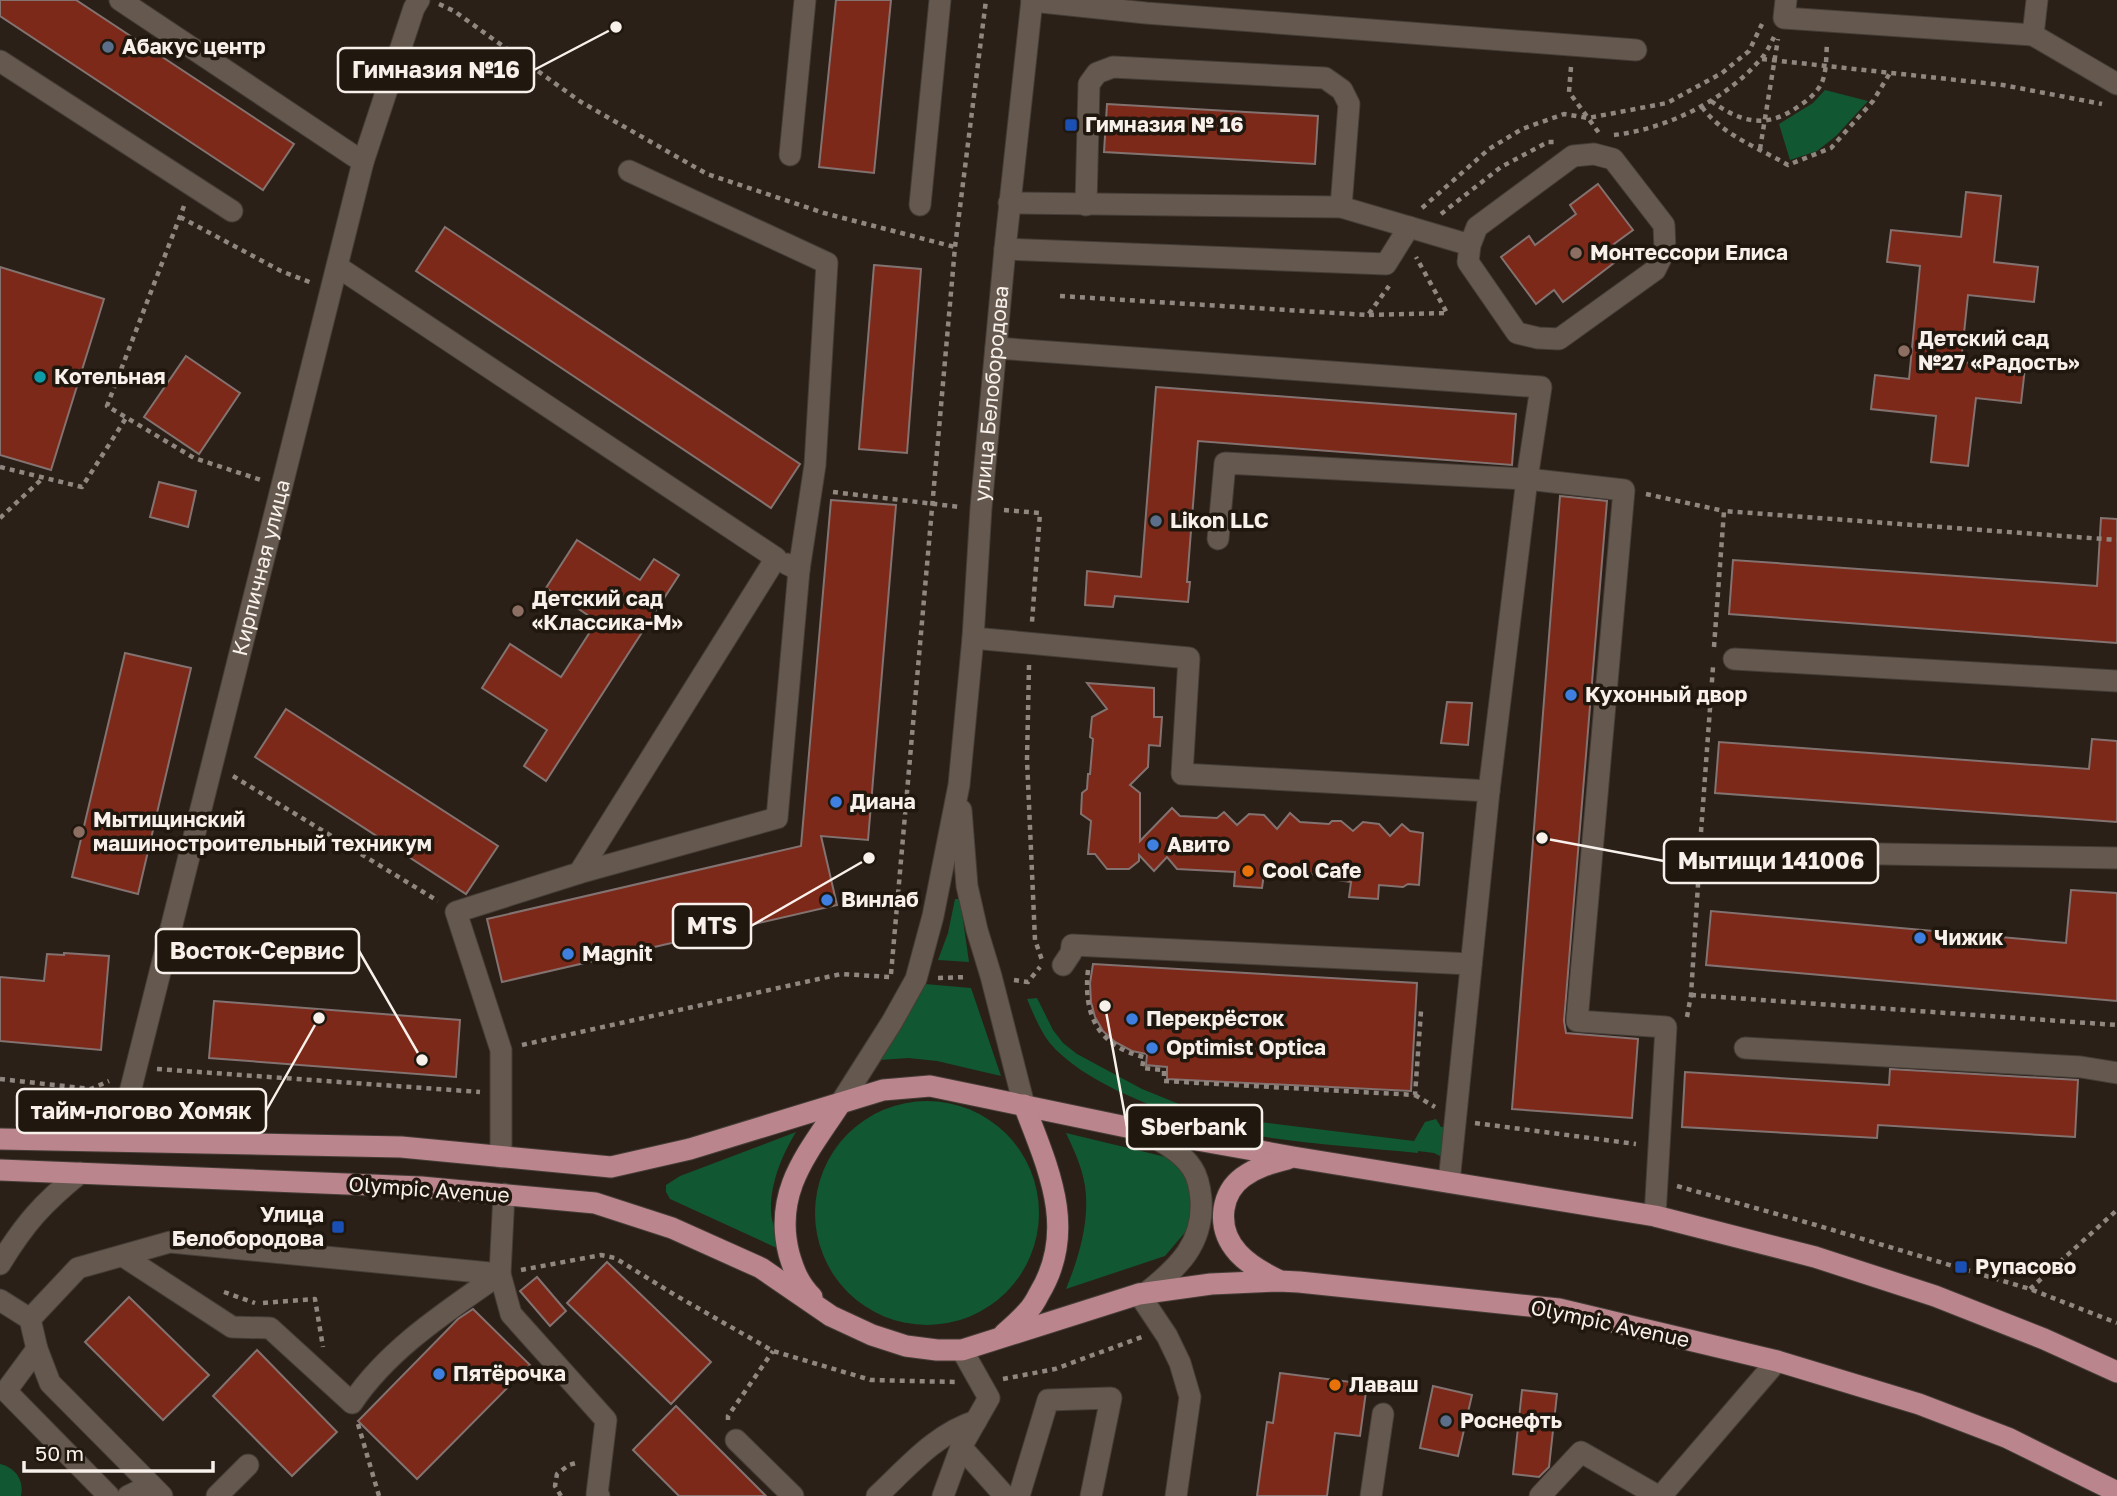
<svg xmlns="http://www.w3.org/2000/svg" width="2117" height="1496" font-family="'Golos Text',sans-serif">
<style>
.green{fill:#115731}
.building{fill:#7c291a;stroke:#83726f;stroke-width:2}
.lines{fill:none;stroke-linecap:round;stroke-linejoin:round}
.minor-casing{stroke:#453d37;stroke-width:23}
.major-casing{stroke:#453d37;stroke-width:23}
.path{stroke:#8f8780;stroke-width:4.5;stroke-dasharray:5 5;stroke-linecap:butt}
.minor{stroke:#65594f;stroke-width:21}
.major{stroke:#ba858d;stroke-width:21}
.service-dot{fill:#5c6f8a;stroke:#20170e;stroke-width:2.5}
.transit-dot{fill:#1a4fb4;stroke:#20170e;stroke-width:2.5}
.education-dot{fill:#8d6e63;stroke:#20170e;stroke-width:2.5}
.culture-dot{fill:#0f9aa8;stroke:#20170e;stroke-width:2.5}
.shop-dot{fill:#3f7fe0;stroke:#20170e;stroke-width:2.5}
.food-dot{fill:#e8710a;stroke:#20170e;stroke-width:2.5}
.labels{text-anchor:middle;stroke-width:7;stroke-linejoin:round;paint-order:stroke}
.poi-label{font-size:21px;font-weight:bold;fill:#f8f1eb;stroke:#20170e;text-anchor:start}
.street-label{font-size:21px;fill:#f8f1eb;stroke:#20170e}
.leader{fill:none;stroke:#f8f1eb;stroke-width:2.5}
.callout-dot{fill:#f8f1eb;stroke:#20170e;stroke-width:2.5}
.callout{fill:#20170e;stroke:#f8f1eb;stroke-width:2.5}
.callout-label{font-size:23px;text-anchor:middle;font-weight:bold;fill:#f8f1eb}
</style>
<rect width="100%" height="100%" fill="#2a2018"/>
<!-- green -->
<g class="green">
<path d="M1825 90 1868 101 1836 136 1817 151 1790 160 1779 124 1813 103Z"/>
<path d="M955 899H960L969 962 938 960 948 933Z"/>
<path d="M925 984 971 988 1001 1076 937 1061 908 1058 880 1060Z"/>
<path d="M1037 998 1053 1030 1063 1043 1077 1054 1142 1089 1179 1104 1220 1117 1414 1141 1425 1122 1436 1119 1441 1127 1448 1126 1442 1157 1434 1153 1418 1151V1153C1349 1146 1268 1142 1202 1124 1173 1116 1145 1103 1118 1091 1094 1079 1066 1063 1049 1042 1040 1030 1033 1013 1027 999Z"/>
<circle cx="927" cy="1213" r="112"/>
<path d="M796 1132C782 1155 770 1184 771 1211 771 1224 779 1235 779 1249L670 1199 666 1192V1185L680 1176Z"/>
<path d="M1066 1133 1170 1158 1182 1166 1188 1181 1191 1200V1216L1187 1230 1165 1256 1066 1289C1079 1257 1090 1221 1085 1186 1082 1167 1074 1150 1066 1133Z"/>
<path d="M0 1464C16 1468 24 1480 21 1496H0Z"/>
</g>
<!-- building -->
<g class="building">
<path d="M0 0H76L294 144 263 190 0 16Z"/>
<path d="M836 0H891L874 173 819 167Z"/>
<path d="M1107 104 1318 116 1315 164 1104 152Z"/>
<path d="M1598 184 1633 230 1614 244 1623 256 1563 302 1554 290 1536 304 1501 257 1529 236 1535 245 1576 214 1570 205Z"/>
<path d="M1966 192 2001 196 1994 262 2038 267 2034 302 1968 295 1961 362 2025 368 2021 403 1976 398 1968 466 1931 462 1936 416 1871 409 1875 375 1909 379 1920 266 1887 262 1891 230 1961 237Z"/>
<path d="M445 227 800 464 771 508 416 271Z"/>
<path d="M874 265 921 269 907 453 859 449Z"/>
<path d="M0 267 104 299 51 470 0 455Z"/>
<path d="M186 356 240 393 199 454 144 417Z"/>
<path d="M1156 387 1516 414 1512 465 1198 441 1187 582H1190L1188 602 1115 596 1113 607 1085 605 1087 571 1141 577Z"/>
<path d="M159 482 196 491 188 527 150 517Z"/>
<path d="M1560 496 1607 501 1564 1021 1566 1033 1638 1039 1632 1118 1512 1109Z"/>
<path d="M831 500 896 505 868 840 821 836 837 905 502 982 487 919 801 846Z"/>
<path d="M2101 518 2117 519V643L1729 614 1733 560 2097 586Z"/>
<path d="M577 540 640 580 654 559 679 575 546 781 524 766 547 730 482 688 510 644 561 677 597 621 546 588Z"/>
<path d="M125 653 191 668 138 894 72 877Z"/>
<path d="M1087 683 1154 688V717H1162L1160 746 1149 745 1148 767 1130 785 1140 793V841L1172 808 1180 816 1217 818 1224 812 1237 825 1249 814 1264 815 1277 829 1290 813 1300 822 1329 824 1332 821H1341L1353 831 1363 822 1379 824 1390 836 1402 824 1410 831 1423 833 1419 885 1408 884 1403 887 1379 885 1378 899 1349 897 1351 882 1330 879 1327 876 1293 872 1289 875 1264 874 1262 888 1234 886 1235 872 1177 869 1167 857 1154 871 1139 855V861L1129 869H1107L1095 854H1088L1091 821 1081 814 1082 793 1087 789 1088 774H1090L1093 739 1090 737 1092 717 1107 709Z"/>
<path d="M1447 702 1472 703 1468 745 1441 743Z"/>
<path d="M286 709 498 846 466 894 255 757Z"/>
<path d="M2092 739 2117 741V822L1715 793 1719 742 2089 769Z"/>
<path d="M2071 890 2117 893V1001L1706 965 1711 911 2066 943Z"/>
<path d="M64 953 109 956 101 1050 0 1041V977L44 981 47 954 64 955Z"/>
<path d="M1093 964 1417 983 1411 1091 1167 1079V1067L1146 1065 1147 1054 1132 1051 1115 1042 1103 1031 1095 1017 1091 1002 1090 983Z"/>
<path d="M214 1001 460 1020 456 1077 209 1058Z"/>
<path d="M1890 1069 2078 1080 2075 1137 1878 1125 1877 1138 1682 1127 1685 1072 1889 1085Z"/>
<path d="M607 1262 711 1362 671 1404 567 1303Z"/>
<path d="M537 1277 566 1311 550 1326 520 1291Z"/>
<path d="M129 1297 209 1375 163 1420 85 1342Z"/>
<path d="M473 1309 530 1365 417 1479 358 1421 458 1319Z"/>
<path d="M257 1350 337 1432 292 1476 213 1396Z"/>
<path d="M1280 1373 1367 1384 1360 1436 1335 1433 1327 1496H1257L1267 1422 1273 1423Z"/>
<path d="M1433 1386 1472 1395 1458 1456 1420 1448Z"/>
<path d="M1522 1390 1557 1394 1549 1467 1539 1477 1513 1474Z"/>
<path d="M676 1406 766 1496H679L633 1450Z"/>
</g>
<g class="lines">
<!-- minor casing -->
<g class="minor-casing">
<g id="minor">
<path d="M120 0 363 162"/>
<path d="M1786 0 1784 18 2033 35 2037 0"/>
<path d="M1032 1 1146 13 1636 50"/>
<path d="M2033 35 2117 84"/>
<path d="M0 61 232 211"/>
<path d="M790 155 805 0"/>
<path d="M629 171 827 263 815 465 799 570"/>
<path d="M1009 203 1341 207 1470 245 1468 262 1517 333 1538 338 1559 339 1655 270 1665 250 1664 225 1613 159 1594 154 1573 156 1477 227 1470 245"/>
<path d="M920 205 940 0"/>
<path d="M1086 205 1089 84 1097 73 1113 67 1325 78 1342 90 1349 104 1341 207"/>
<path d="M1005 249 1386 264 1409 227"/>
<path d="M338 267 776 558 579 873 456 912 501 1050V1157"/>
<path d="M996 348 1541 387 1527 479 1489 791"/>
<path d="M1218 539 1225 463 1527 479 1624 490 1577 1021 1666 1027 1655 1216"/>
<path d="M973 638 1189 658 1182 774 1489 791 1449 1182"/>
<path d="M1734 659 2117 681"/>
<path d="M961 810 967 886 977 930 991 976 1024 1105"/>
<path d="M1708 851 2117 858"/>
<path d="M579 873 777 818 799 570 787 564"/>
<path d="M1063 965 1071 953 1072 945 1471 964"/>
<path d="M1745 1048 2081 1067 2117 1073"/>
<path id="s1" d="M840 1104 892 1022 916 979 933 916 959 785 973 638 981 508 1005 249 1032 0"/>
<path d="M1144 1132C1161 1141 1182 1152 1192 1168 1198 1177 1200 1188 1201 1199 1204 1243 1179 1267 1146 1293"/>
<path id="s2" d="M118 1140 363 162 414 8 419 0"/>
<path d="M504 1194 500 1274 511 1314 606 1420 597 1494 599 1496"/>
<path d="M0 1264C25 1223 43 1203 80 1173"/>
<path d="M1139 1294 1167 1336 1180 1363 1190 1397 1176 1496"/>
<path d="M0 1300 30 1319 37 1349 50 1383 162 1496"/>
<path d="M30 1319 78 1268 170 1242 500 1274C447 1311 388 1349 352 1403L270 1328 232 1327 123 1256"/>
<path d="M37 1349 6 1391 109 1496"/>
<path d="M736 1440 793 1496"/>
<path d="M961 1447 1005 1496"/>
<path d="M128 1496 151 1485"/>
<path d="M217 1496 248 1465"/>
<path d="M877 1496C908 1467 935 1434 976 1421"/>
<path d="M943 1496 961 1447 989 1398 962 1350"/>
<path d="M1019 1496 1048 1400 1111 1398 1091 1496"/>
<path d="M1371 1496 1383 1414"/>
<path d="M1540 1496 1581 1452 1658 1496"/>
<path d="M1661 1496 1777 1361"/>
</g>
</g>
<!-- major casing -->
<g class="major-casing">
<g id="major">
<path d="M0 1139 401 1147 611 1167 690 1149 883 1090 930 1086 1141 1130 1293 1157 1655 1216 1815 1257 1935 1296 2044 1339 2117 1372"/>
<path d="M0 1170 421 1187 595 1203 672 1228 761 1268 831 1316 872 1335 906 1346 937 1350H962L1139 1294 1211 1284 1278 1281 1299 1282 1559 1309 1777 1361 1919 1404 2008 1438 2117 1492"/>
<path d="M1278 1280C1249 1266 1219 1246 1224 1209 1226 1196 1232 1185 1243 1177 1257 1167 1271 1163 1287 1159"/>
<path d="M812 1297C799 1284 794 1271 789 1254 773 1191 808 1153 840 1104"/>
<path d="M1004 1334C1012 1327 1020 1320 1027 1312 1032 1307 1036 1300 1039 1294 1078 1230 1048 1168 1024 1105"/>
</g>
</g>
<!-- path -->
<g class="path">
<path d="M439 4 454 11 581 102 707 174 824 213 955 247"/>
<path d="M1762 59 2003 85 2102 104"/>
<path d="M1571 67 1569 92 1599 133"/>
<path d="M1711 101C1740 122 1765 129 1796 108 1805 102 1814 96 1820 86 1827 75 1826 56 1827 43"/>
<path d="M1702 107C1722 135 1759 148 1788 165L1831 148 1873 101 1890 73"/>
<path d="M1614 135C1667 129 1725 100 1760 60 1766 54 1770 45 1774 37"/>
<path d="M1760 149 1778 39"/>
<path d="M184 206 107 406 194 458 261 480"/>
<path d="M1422 208 1489 149 1522 129 1564 114 1588 118 1667 103 1722 73 1749 51 1762 24"/>
<path d="M1441 214 1501 167 1548 142H1554"/>
<path d="M180 217 281 271 312 283"/>
<path d="M1060 296 1368 315 1389 286"/>
<path d="M1369 315 1447 313 1416 257"/>
<path d="M0 467 82 487 126 418"/>
<path d="M833 492 960 507"/>
<path d="M1646 494 1724 511"/>
<path d="M1004 510 1040 513 1032 622"/>
<path d="M0 518 43 478"/>
<path d="M1714 647 1724 511 2117 540"/>
<path d="M1029 665 1027 760 1035 940 1042 960"/>
<path d="M233 776 438 901"/>
<path d="M1701 832 1713 667"/>
<path d="M1088 970C1083 1015 1098 1046 1144 1057L1142 1068 1164 1070V1081L1415 1095 1421 1011"/>
<path d="M891 974 955 247 986 0"/>
<path d="M938 978 967 977"/>
<path d="M1014 980 1028 982 1040 967"/>
<path d="M1691 995 2117 1025"/>
<path d="M1687 1017 1691 995 1699 869"/>
<path d="M522 1045 841 974 890 977"/>
<path d="M157 1069 480 1092"/>
<path d="M0 1079 91 1089 109 1081"/>
<path d="M1415 1095 1435 1107"/>
<path d="M1475 1123 1636 1144"/>
<path d="M1677 1186 1816 1225 2030 1289 2117 1323"/>
<path d="M521 1270 601 1255 615 1258 675 1295 773 1351 871 1380 956 1382"/>
<path d="M2030 1289 2117 1210"/>
<path d="M224 1292 255 1303"/>
<path d="M263 1303 315 1299 323 1347"/>
<path d="M1003 1379 1055 1369 1142 1337"/>
<path d="M728 1420V1416L773 1351"/>
<path d="M358 1424 379 1496"/>
<path d="M561 1496 555 1486 557 1474 569 1465 579 1462"/>
</g>
<!-- minor -->
<use href="#minor" class="minor"/>
<!-- major -->
<use href="#major" class="major"/>
</g>
<!-- markers -->
<g class="service-dot">
<circle cx="108" cy="47" r="7"/>
<circle cx="1156" cy="521" r="7"/>
<circle cx="1446" cy="1421" r="7"/>
</g>
<g class="transit-dot">
<rect x="1064" y="118" width="14" height="14" rx="3.5"/>
<rect x="331" y="1220" width="14" height="14" rx="3.5"/>
<rect x="1954" y="1260" width="14" height="14" rx="3.5"/>
</g>
<g class="education-dot">
<circle cx="1576" cy="253" r="7"/>
<circle cx="1904" cy="351" r="7"/>
<circle cx="518" cy="611" r="7"/>
<circle cx="79" cy="832" r="7"/>
</g>
<circle class="culture-dot" cx="40" cy="377" r="7"/>
<g class="shop-dot">
<circle cx="1571" cy="695" r="7"/>
<circle cx="836" cy="802" r="7"/>
<circle cx="1153" cy="845" r="7"/>
<circle cx="827" cy="900" r="7"/>
<circle cx="1920" cy="938" r="7"/>
<circle cx="568" cy="954" r="7"/>
<circle cx="1132" cy="1019" r="7"/>
<circle cx="1152" cy="1048" r="7"/>
<circle cx="439" cy="1374" r="7"/>
</g>
<g class="food-dot">
<circle cx="1248" cy="871" r="7"/>
<circle cx="1335" cy="1385" r="7"/>
</g>
<g class="labels">
<!-- poi labels -->
<g class="poi-label">
<text x="122" y="54">Абакус центр</text>
<text x="1085" y="132">Гимназия № 16</text>
<text x="1590" y="260">Монтессори Елиса</text>
<text x="1918" y="346">Детский сад<tspan x="1918" dy="24">№27 «Радость»</tspan></text>
<text x="54" y="384">Котельная</text>
<text x="1170" y="528">Likon LLC</text>
<text x="532" y="606">Детский сад<tspan x="532" dy="24">«Классика-М»</tspan></text>
<text x="1585" y="702">Кухонный двор</text>
<text x="850" y="809">Диана</text>
<text x="93" y="827">Мытищинский<tspan x="93" dy="24">машиностроительный техникум</tspan></text>
<text x="1167" y="852">Авито</text>
<text x="1262" y="878">Cool Cafe</text>
<text x="841" y="907">Винлаб</text>
<text x="1934" y="945">Чижик</text>
<text x="582" y="961">Magnit</text>
<text x="1146" y="1026">Перекрёсток</text>
<text x="1166" y="1055">Optimist Optica</text>
<text x="324" y="1222" text-anchor="end">Улица<tspan x="324" dy="24">Белобородова</tspan></text>
<text x="1975" y="1274">Рупасово</text>
<text x="453" y="1381">Пятёрочка</text>
<text x="1349" y="1392">Лаваш</text>
<text x="1460" y="1428">Роснефть</text>
</g>
<!-- street labels -->
<g class="street-label">
<text dy="7" stroke="none"><textPath href="#s1" startOffset="738">улица Белобородова</textPath></text>
<text dy="7" stroke="none"><textPath href="#s2" startOffset="590">Кирпичная улица</textPath></text>
<text transform="translate(429 1190) rotate(4)" y="7">Olympic Avenue</text>
<text transform="translate(1610 1324) rotate(12)" y="7">Olympic Avenue</text>
</g>
</g>
<!-- callouts -->
<path class="leader" d="M616 27L534 70M1542 838L1664 861M869 858L751 926M422 1060L359 951M319 1018L266 1111M1105 1006L1127 1127"/>
<g class="callout-dot">
<circle cx="616" cy="27" r="7"/>
<circle cx="1542" cy="838" r="7"/>
<circle cx="869" cy="858" r="7"/>
<circle cx="422" cy="1060" r="7"/>
<circle cx="319" cy="1018" r="7"/>
<circle cx="1105" cy="1006" r="7"/>
</g>
<g class="callout">
<rect x="338" y="48" width="196" height="44" rx="7"/>
<rect x="1664" y="839" width="214" height="44" rx="7"/>
<rect x="673" y="904" width="78" height="44" rx="7"/>
<rect x="156" y="929" width="203" height="44" rx="7"/>
<rect x="17" y="1089" width="249" height="44" rx="7"/>
<rect x="1127" y="1105" width="135" height="44" rx="7"/>
</g>
<g class="callout-label">
<text x="436" y="78">Гимназия №16</text>
<text x="1771" y="869">Мытищи 141006</text>
<text x="712" y="934">MTS</text>
<text x="257" y="959">Восток-Сервис</text>
<text x="141" y="1119">тайм-логово Хомяк</text>
<text x="1194" y="1135">Sberbank</text>
</g>
<!-- scale -->
<path d="M24 1461v10h189v-10" fill="none" stroke="#f8f1eb" stroke-width="3.5"/>
<text x="35" y="1461" font-size="21" fill="#f8f1eb" stroke="#20170e" stroke-width="5" paint-order="stroke">50 m</text>
</svg>
